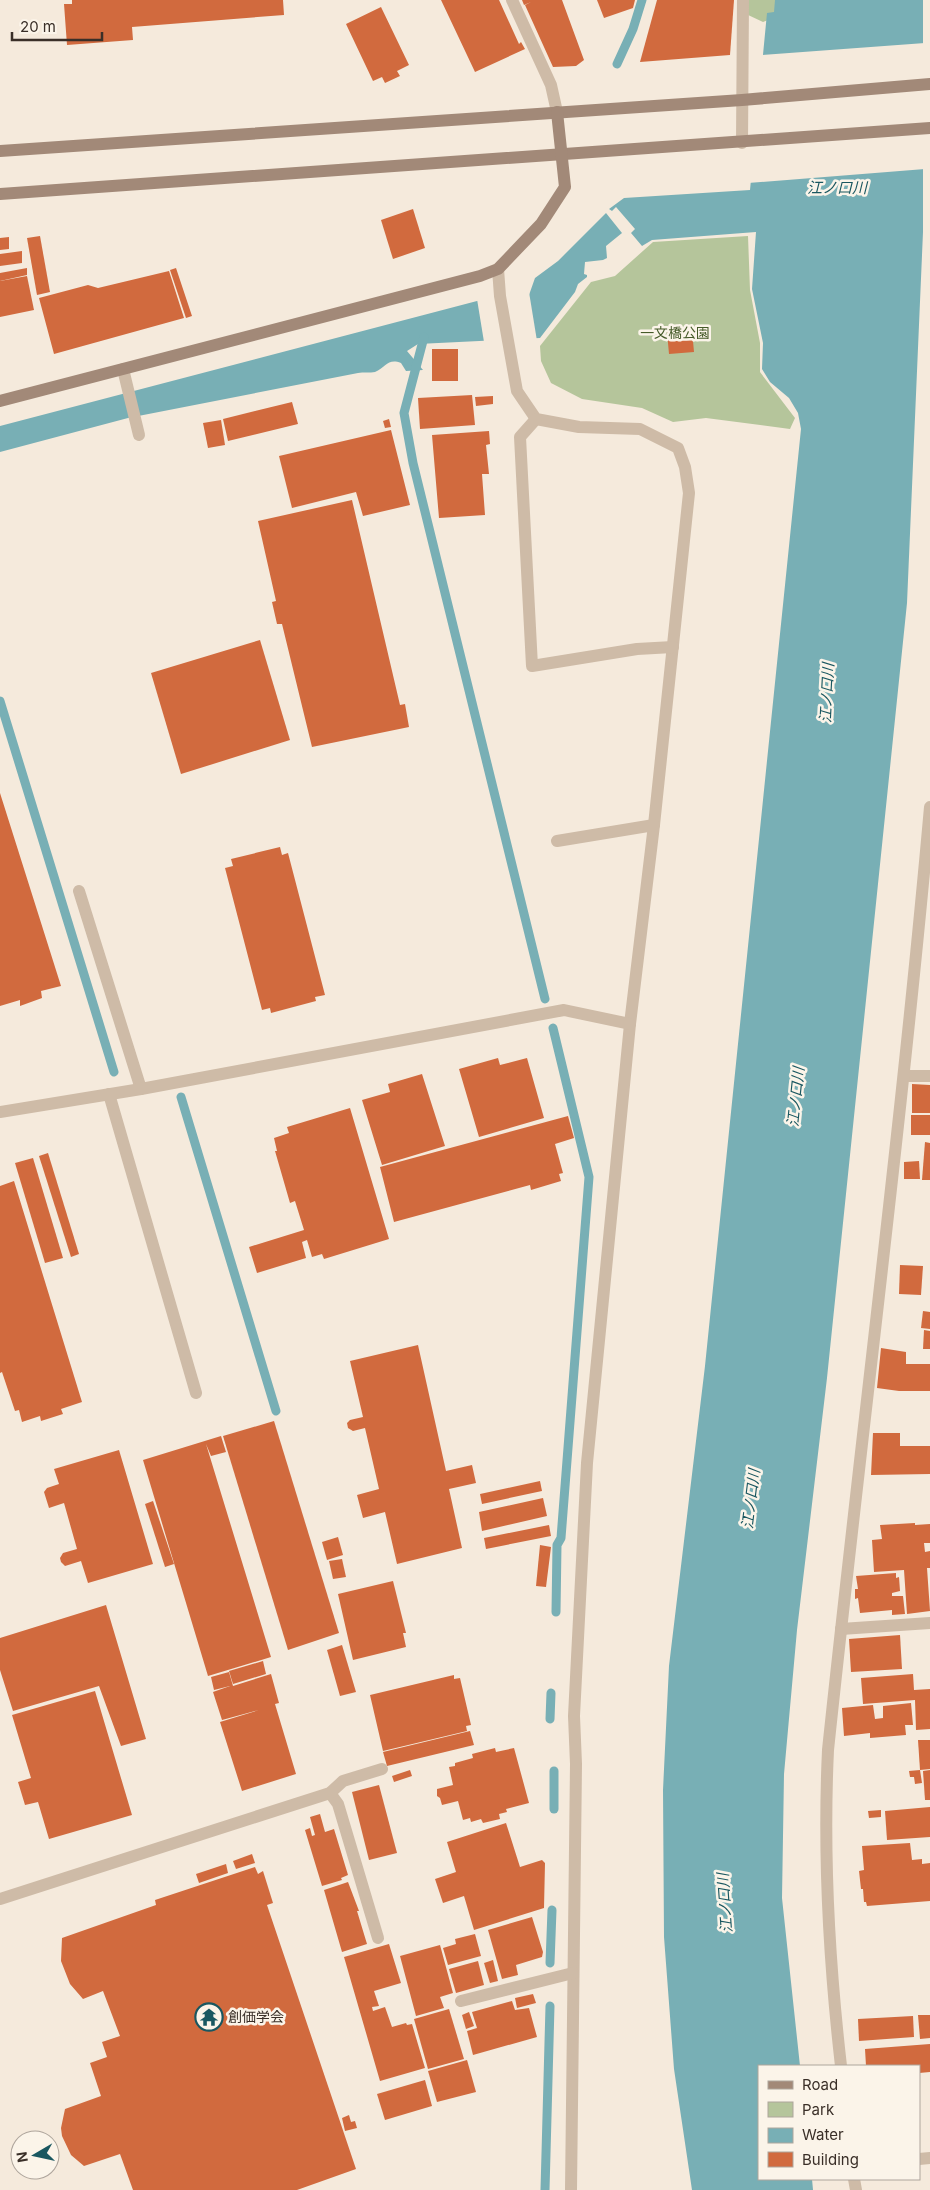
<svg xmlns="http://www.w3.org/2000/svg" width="930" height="2190" font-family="Inter,'Noto Sans JP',sans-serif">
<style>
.green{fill:#b5c59b}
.water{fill:#78afb5}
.pier{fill:#f5eadc}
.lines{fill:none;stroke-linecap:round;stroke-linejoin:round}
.stream{stroke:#78afb5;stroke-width:9}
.building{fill:#d16a3e}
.street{stroke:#cebba7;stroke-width:12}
.secondary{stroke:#a28978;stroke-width:12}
.labels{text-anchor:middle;stroke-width:5;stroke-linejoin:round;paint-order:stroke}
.park-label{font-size:14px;fill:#465b29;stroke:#fbf4e9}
.poi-label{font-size:14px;fill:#3a2f28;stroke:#fbf4e9;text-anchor:start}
.water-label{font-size:15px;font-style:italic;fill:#195760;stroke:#fbf4e9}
</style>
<rect width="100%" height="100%" fill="#f5eadc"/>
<!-- green -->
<g class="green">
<path d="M745 0H778L773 18 763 22 746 14Z"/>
<path d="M748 236 750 290 760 343V372L795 418 790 429 706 418 673 422 642 408 582 399 551 383 541 361 540 346 591 282 615 276 653 242Z"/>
</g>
<!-- water -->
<g class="water">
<path d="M775 0H923V232L907 603 827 1378 797 1630 784 1774 782 1898 800 2066H759V2179H812L813 2190H692L674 2069 664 1937 663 1790 669 1666 705 1366 801 429 798 413 789 398 770 382 762 369 763 343 752 289 756 232 652 240 642 246 631 233 635 229 616 207 612 211 609 209 624 198 750 190 767 13 774 12Z"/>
<path d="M606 213 622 233 606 246 607 258 603 260 585 262 584 274 587 275V277L578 284 575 292 540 338 418 344 407 351 423 370 406 371 401 363C388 358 386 367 375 372 370 373 363 372 358 373L128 418 0 452V426L477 301 529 295 535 278 558 261Z"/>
</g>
<!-- pier -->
<g class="pier">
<path d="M925 43V169L748 183 761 55Z"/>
<path d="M529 292 537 341 484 342 477 299Z"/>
</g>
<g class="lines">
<!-- stream -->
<g class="stream">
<path d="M617 64 633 29 642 0"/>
<path d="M424 337 404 413 413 463 545 999"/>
<path d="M0 701 114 1072"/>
<path d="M553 1028 589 1177 561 1538 557 1545 556 1612"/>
<path d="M181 1097 276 1411"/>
<path d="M550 1719 551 1693"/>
<path d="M554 1809V1771"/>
<path d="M550 1963 552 1910"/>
<path d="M545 2190 550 2006"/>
</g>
</g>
<!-- building -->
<g class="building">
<path d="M72 0H283L284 15 132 27 133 40 67 45 64 4H72Z"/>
<path d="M441 0H499L519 44 521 42 525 49 475 72Z"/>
<path d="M522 0H562L584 60 576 66 553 67 525 5 531 2 524 5Z"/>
<path d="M597 0H635L633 8 604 18Z"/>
<path d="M657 0H734L730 55 640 62Z"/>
<path d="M381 7 409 65 397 71 400 76 385 83 382 77 373 81 346 24Z"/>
<path d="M413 209 425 248 393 259 381 220Z"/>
<path d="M40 236 50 292 37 295 27 238Z"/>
<path d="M9 237V249L0 250V238Z"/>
<path d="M22 251V263L0 266V254Z"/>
<path d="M27 268V275L0 281V273Z"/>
<path d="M176 268 192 316 186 318 170 270Z"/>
<path d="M169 271 184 318 54 354 39 298 88 285 98 288Z"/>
<path d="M27 276 34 310 0 317V281Z"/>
<path d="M692 330 694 352 669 354 667 332Z"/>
<rect x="432" y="349" width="26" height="32"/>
<path d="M472 395 475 425 420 429 418 398Z"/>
<path d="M493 396V404L476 406 475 397Z"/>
<path d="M292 402 298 424 228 441 223 419Z"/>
<path d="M389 419 391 427 385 428 383 421Z"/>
<path d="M221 420 225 445 208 448 203 423Z"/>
<path d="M391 430 410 505 363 516 356 492 292 508 279 456Z"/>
<path d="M489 431 490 444 486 445 489 474H482L485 515 439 518 432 435Z"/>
<path d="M352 500 400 705 405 704 409 727 312 747 282 624H277L272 602 276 601 258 521Z"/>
<path d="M260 640 290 740 181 774 151 673Z"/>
<path d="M0 793 61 986 41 991 42 998 20 1006V1000L0 1006Z"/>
<path d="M280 847 282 855 288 853 325 995 315 997 316 1001 271 1013 270 1008 262 1010 225 868 233 866 231 859Z"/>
<path d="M498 1058 500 1065 527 1058 544 1118 479 1137 459 1069Z"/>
<path d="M422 1074 445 1146 382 1165 362 1100 390 1092 388 1084Z"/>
<path d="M912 1084 930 1085V1113H912Z"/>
<path d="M350 1108 389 1239 324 1259 322 1254 312 1257 307 1240 302 1242 306 1258 257 1273 249 1247 304 1230 295 1201 290 1203 275 1151H277L274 1138 289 1133 287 1127Z"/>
<rect x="911" y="1115" width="19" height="20"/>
<path d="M568 1116 574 1138 555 1144 563 1173 559 1174 561 1181 531 1190 530 1185 394 1222 380 1167Z"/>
<path d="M925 1142 930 1143V1180H922Z"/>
<path d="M48 1153 79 1254 71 1257 39 1156Z"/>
<path d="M33 1158 63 1258 45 1263 15 1163Z"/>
<path d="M919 1161 920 1179H904V1162Z"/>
<path d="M14 1181 82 1402 61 1409 63 1414 41 1421 40 1416 22 1422 19 1410 15 1411 2 1372 0 1373V1186Z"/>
<path d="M900 1265 923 1266 921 1295 899 1294Z"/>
<path d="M923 1311 930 1312V1329L921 1328Z"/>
<path d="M924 1330 930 1331V1349H923Z"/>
<path d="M418 1345 446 1471 472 1465 476 1483 449 1489 462 1548 397 1564 385 1512 363 1518 357 1495 379 1489 365 1428 353 1431 348 1428 347 1423 350 1420 363 1417 350 1361Z"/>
<path d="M881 1348 906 1352V1364H930V1391H899L877 1388Z"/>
<path d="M274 1421 339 1633 288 1650 223 1436Z"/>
<path d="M873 1433H900V1446H930V1474L871 1475Z"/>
<path d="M221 1436 226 1452 211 1456 206 1444 271 1657 208 1676 143 1460Z"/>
<path d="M119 1450 153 1564 88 1583 81 1561 65 1566 61 1562 60 1558 63 1553 77 1549 64 1503 49 1508 44 1492 47 1488 59 1484 54 1469Z"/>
<path d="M540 1481 542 1491 482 1504 480 1494Z"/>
<path d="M543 1498 547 1516 482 1531 479 1512Z"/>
<path d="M153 1501 174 1564 165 1567 145 1504Z"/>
<path d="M915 1523V1525L930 1524V1543H924L925 1552 930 1551V1568H927L930 1611 907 1614 904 1570 874 1572 872 1540 882 1539 880 1525Z"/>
<path d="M549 1525 551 1536 486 1549 484 1538Z"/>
<path d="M338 1537 343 1555 327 1560 322 1542Z"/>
<path d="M540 1545 551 1547 546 1587 536 1586Z"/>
<path d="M342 1559 346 1577 333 1579 329 1561Z"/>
<path d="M896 1573V1578L899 1577 900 1591 892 1593V1596H903L905 1614 892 1615V1610L860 1613 858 1598 855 1599V1589H858L856 1576Z"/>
<path d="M393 1581 406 1633H403L406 1647 353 1660 338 1594Z"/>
<path d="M106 1605 146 1739 121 1746 99 1686 13 1711 0 1670V1638Z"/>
<path d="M900 1635 902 1669 851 1672 849 1639Z"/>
<path d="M342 1645 356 1692 340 1696 327 1650Z"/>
<path d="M263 1661 266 1674 233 1684 229 1671Z"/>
<path d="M229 1672 233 1686 271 1674 279 1703 275 1704 296 1774 242 1791 220 1722 259 1710 222 1720 213 1692 230 1686 214 1690 211 1677Z"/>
<path d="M913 1674 914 1690 930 1689V1729L916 1730 915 1700 863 1704 861 1678Z"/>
<path d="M454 1675V1679L460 1678 471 1725 466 1726 467 1731 383 1751 370 1695Z"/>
<path d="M95 1691 132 1815 49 1839 38 1802 25 1805 18 1782 31 1778 12 1715Z"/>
<path d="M911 1703 913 1725H905L906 1735 870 1738V1733L844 1736 842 1708 873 1705 875 1719 883 1718V1706Z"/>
<path d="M470 1731 474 1745 387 1766 383 1752Z"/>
<path d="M918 1740H930V1769L920 1770Z"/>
<path d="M495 1748 496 1752 514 1748 529 1803 506 1809 507 1812 499 1814 500 1819 483 1823 481 1819 471 1822 470 1818 463 1820 458 1801 442 1805 440 1798 437 1796V1789L453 1785 449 1767 455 1766V1763L473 1758 472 1754Z"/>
<path d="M410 1770 412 1776 394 1782 392 1776Z"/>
<path d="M920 1770 922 1783 915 1784 914 1777H910L909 1771Z"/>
<path d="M930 1770V1800H925L923 1771Z"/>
<path d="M379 1785 397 1853 369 1860 352 1792Z"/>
<path d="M930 1807V1837L887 1840 885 1811Z"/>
<path d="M881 1810V1817L869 1818 868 1811Z"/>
<path d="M320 1814 325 1832 334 1829 348 1875 341 1878 342 1880 322 1886 305 1830 310 1828 312 1836 315 1835 310 1817Z"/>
<path d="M506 1823 520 1867 542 1860 545 1863 544 1908 474 1930 464 1896 443 1903 435 1879 456 1872 447 1842Z"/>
<path d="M910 1843 912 1860 922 1859V1864L930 1863V1901L867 1906 866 1902H864L863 1889H861L859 1871 864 1870 862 1846Z"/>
<path d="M252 1854 255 1863 236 1869 233 1861Z"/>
<path d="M226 1864 228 1873 199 1883 196 1874Z"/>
<path d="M255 1867 258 1874 263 1871 273 1903 267 1905 356 2169 297 2190H133L120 2154 84 2166 71 2155 62 2136 61 2128 65 2109 101 2096 90 2063 107 2057 102 2042 120 2036 103 1991 83 1999 70 1984 61 1961 62 1938 156 1905 155 1900Z"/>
<path d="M348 1882 359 1911H357L367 1944 342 1952 324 1890Z"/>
<path d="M532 1917 543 1952 542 1957 516 1965 518 1975 502 1979 488 1930Z"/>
<path d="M475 1934 481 1956 448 1965 443 1948 456 1944 455 1939Z"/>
<path d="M389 1944 401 1983 374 1991 379 2006 372 2007 373 2011 385 2007 392 2027 406 2023 407 2025 412 2024 425 2068 380 2081 344 1957Z"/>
<path d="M440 1945 453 1993 440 1997 444 2008 416 2016 400 1956Z"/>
<path d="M493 1960 498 1981 490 1983 484 1963Z"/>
<path d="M478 1961 484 1985 456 1993 449 1969Z"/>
<path d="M533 1994 536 2003 517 2008 515 1998Z"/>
<path d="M512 2001 515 2010 529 2008 537 2037 473 2055 467 2031 477 2028 472 2012Z"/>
<path d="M449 2009 464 2059 428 2069 414 2019Z"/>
<path d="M469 2012 474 2026 466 2029 462 2015Z"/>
<path d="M918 2015H930V2038L920 2039Z"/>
<path d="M913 2016 914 2037 859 2041 858 2019Z"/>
<path d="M930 2044V2072L919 2073V2066H866L865 2049Z"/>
<path d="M467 2060 476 2092 437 2102 428 2071Z"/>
<path d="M425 2080 432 2106 385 2120 377 2094Z"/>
<path d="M349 2115 351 2122 355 2121 357 2128 345 2131 342 2118Z"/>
</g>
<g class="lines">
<!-- street -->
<g class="street">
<path d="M512 0 551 85 557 112"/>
<path d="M742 143 743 0"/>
<path d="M498 269 500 296 517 391 536 419 579 427 640 429 678 448 685 467 689 493 654 825 630 1024 587 1463 574 1716 576 1764 571 2190"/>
<path d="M123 369 139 435"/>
<path d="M536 419 520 437 532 666 637 649 673 647"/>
<path d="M557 841 654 825"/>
<path d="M79 891 141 1089"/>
<path d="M905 1076H930"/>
<path d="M109 1094 196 1393"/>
<path d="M0 1112 141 1089 564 1010 630 1024"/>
<path d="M841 1629 930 1623"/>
<path d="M330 1793 338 1804 378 1938"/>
<path d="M0 1899 330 1793 343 1781 382 1769"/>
<path d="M461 2001 573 1973"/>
<path d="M841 2066C829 1961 823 1856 828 1750 861 1436 902 1122 930 807"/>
<path d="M919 2159 930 2158"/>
<path d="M854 2179 856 2190"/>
</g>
<!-- secondary -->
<g class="secondary">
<path d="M0 151 742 100 930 84"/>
<path d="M0 194 930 128"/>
<path d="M0 401 480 276 498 269 541 224 565 187 557 112"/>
</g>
</g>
<!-- icons -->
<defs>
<g id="temple-ring" transform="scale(1.4375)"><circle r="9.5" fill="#fbf4e9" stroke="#195760" stroke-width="1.5"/><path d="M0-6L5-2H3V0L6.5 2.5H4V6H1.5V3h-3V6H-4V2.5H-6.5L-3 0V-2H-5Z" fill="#195760"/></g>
</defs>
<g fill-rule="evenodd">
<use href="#temple-ring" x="209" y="2017"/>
</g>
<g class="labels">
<!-- park labels -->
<g class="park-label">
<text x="675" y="338">一文橋公園</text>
</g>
<!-- poi labels -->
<g class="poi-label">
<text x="228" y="2022">創価学会</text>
</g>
<!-- water labels -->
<g class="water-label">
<text x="837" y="193">江ノ口川</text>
<text transform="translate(827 693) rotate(-87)" y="5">江ノ口川</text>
<text transform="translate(796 1097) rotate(-84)" y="5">江ノ口川</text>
<text transform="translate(751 1499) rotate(-83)" y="5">江ノ口川</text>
<text transform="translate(725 1903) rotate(-94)" y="5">江ノ口川</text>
</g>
</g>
<!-- legend -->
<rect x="758" y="2065" width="162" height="115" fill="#fbf4e9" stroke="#aea59c"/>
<rect x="768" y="2081" width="25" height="8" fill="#a28978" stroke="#aea59c"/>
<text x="802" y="2090" font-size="15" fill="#3a2f28">Road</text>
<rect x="768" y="2102" width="25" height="15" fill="#b5c59b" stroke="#aea59c"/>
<text x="802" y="2115" font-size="15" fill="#3a2f28">Park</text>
<rect x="768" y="2128" width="25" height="15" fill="#78afb5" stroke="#aea59c"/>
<text x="802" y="2140" font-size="15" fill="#3a2f28">Water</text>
<rect x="768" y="2152" width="25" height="15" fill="#d16a3e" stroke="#aea59c"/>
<text x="802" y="2165" font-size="15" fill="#3a2f28">Building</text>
<!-- north arrow -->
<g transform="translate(35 2155) rotate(261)"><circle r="24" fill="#fbf4e9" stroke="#aea59c"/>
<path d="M0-4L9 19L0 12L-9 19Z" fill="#195760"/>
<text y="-8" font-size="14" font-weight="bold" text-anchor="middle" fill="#3a2f28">N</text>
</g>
<!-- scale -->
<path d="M12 32v8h90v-8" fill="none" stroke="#3a2f28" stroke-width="2.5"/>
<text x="20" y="32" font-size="15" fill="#3a2f28" stroke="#fbf4e9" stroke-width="4" paint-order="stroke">20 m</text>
</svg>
